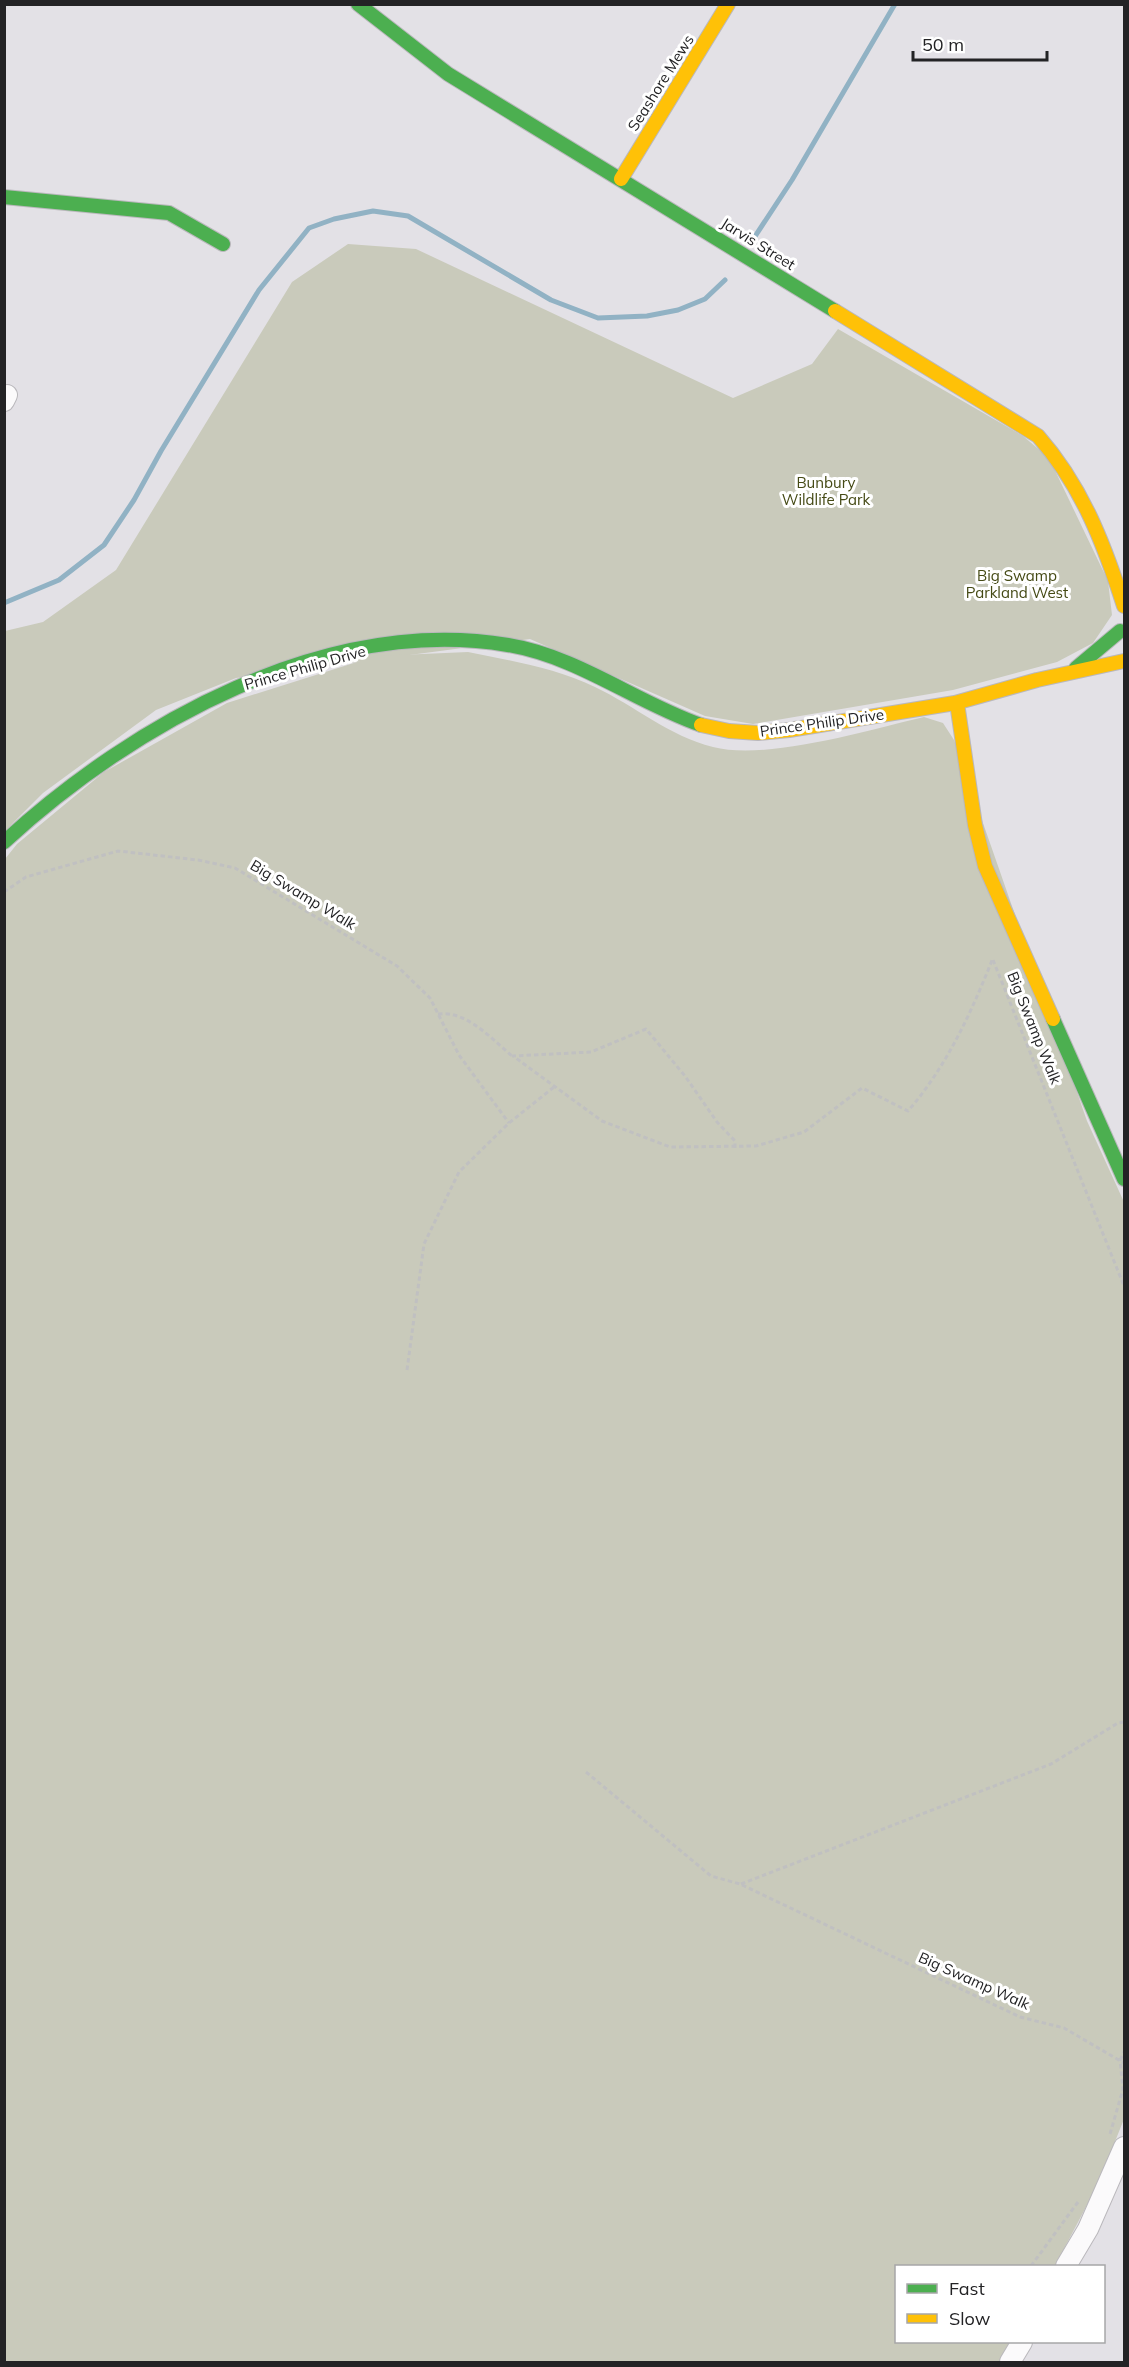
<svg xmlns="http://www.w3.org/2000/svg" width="1129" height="2367" font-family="Mulish,sans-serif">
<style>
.green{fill:#c9cabb}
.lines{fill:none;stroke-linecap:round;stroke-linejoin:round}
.stream{stroke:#91b2c4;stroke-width:5}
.street-casing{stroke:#bab8bc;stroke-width:22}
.fast-casing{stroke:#bab8bc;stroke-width:16}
.slow-casing{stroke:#bab8bc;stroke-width:16}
.path{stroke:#c0c0c1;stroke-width:3;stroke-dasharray:4.5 3;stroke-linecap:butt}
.street{stroke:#fbfafb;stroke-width:20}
.fast{stroke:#4caf50;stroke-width:14}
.slow{stroke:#ffc107;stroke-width:14}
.labels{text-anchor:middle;stroke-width:6;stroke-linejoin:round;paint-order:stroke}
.street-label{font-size:15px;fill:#232325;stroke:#fff}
.park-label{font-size:15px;fill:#454a15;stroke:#fff}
</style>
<rect width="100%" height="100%" fill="#e3e1e6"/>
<!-- green -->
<g class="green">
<path d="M348 244 416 249 733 398 812 364 838 329 1023 436 1049 458 1108 581 1112 615 1093 643 1057 662 953 690 753 724 705 716 530 639 236 678 156 710 43 793 5 831V631L43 622 116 570 292 282Z"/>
<path d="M468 652C512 661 555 668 595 687 635 706 669 736 713 747 766 761 868 730 924 717L943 723 954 740 1087 1121 1124 1202V2119L1098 2184 1055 2266H896V2342H1011L999 2362H5V859L17 844 104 772 227 703 376 656Z"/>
</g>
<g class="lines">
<!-- stream -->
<g class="stream">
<path d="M750 244 792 180 895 4"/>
<path d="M4 603 59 580 104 545 134 500 161 451 259 290 309 228 334 219 373 211 408 216 551 300 598 318 647 316 678 310 705 299 725 280"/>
</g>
<!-- street casing -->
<g class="street-casing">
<g id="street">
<path d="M4 401 7 395"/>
<path d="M1066 2266 1088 2229 1124 2147"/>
<path d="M1010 2362 1022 2342"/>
</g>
</g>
<!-- fast casing -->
<g class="fast-casing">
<g id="fast">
<path d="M358 4 448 74 835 311"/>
<path d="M4 197 169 213 223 244"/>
<path d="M1076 668 1120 631"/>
<path d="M4 842C134 723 326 615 508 645 579 657 635 702 701 725"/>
<path d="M1053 1019 1124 1179"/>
</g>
</g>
<!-- slow casing -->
<g class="slow-casing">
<g id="slow">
<path d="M621 179 728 4"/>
<path d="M835 311 1038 436C1082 486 1104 544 1124 606"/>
<path d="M957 703 975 825 985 866 1053 1019"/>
<path d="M701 725 729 731 758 733 789 730 955 703 1037 680 1124 661"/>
</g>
</g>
<!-- path -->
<g class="path">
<path d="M4 892 26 877 118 851 198 860 235 868 397 966 430 998 459 1055 509 1123"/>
<path d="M993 960 1124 1286"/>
<path d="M438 1014C466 1010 492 1039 512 1056"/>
<path d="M735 1148V1141L717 1122 685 1076 646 1029 591 1052 513 1056 602 1121 670 1147 756 1146 804 1132 862 1088 908 1111C947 1066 971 1013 993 958"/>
<path d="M407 1370 424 1244 459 1172 509 1123 554 1087"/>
<path d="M586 1772 711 1876 740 1884 1020 2017 1064 2028 1124 2063"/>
<path d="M741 1884 1051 1764 1118 1723 1124 1722"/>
<path d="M1120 2060 1124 2052"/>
<path d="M1110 2134 1123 2089 1120 2060"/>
<path d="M1031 2266 1078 2202"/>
</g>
<!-- street -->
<use href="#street" class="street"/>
<!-- fast -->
<use href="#fast" class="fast"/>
<!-- slow -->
<use href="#slow" class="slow"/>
</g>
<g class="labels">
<!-- street labels -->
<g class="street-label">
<text transform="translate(661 83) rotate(-58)" y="5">Seashore Mews</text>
<text transform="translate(758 244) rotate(32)" y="5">Jarvis Street</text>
<text transform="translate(305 668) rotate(-16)" y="5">Prince Philip Drive</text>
<text transform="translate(822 723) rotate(-8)" y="5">Prince Philip Drive</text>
<text transform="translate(303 895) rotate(31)" y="5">Big Swamp Walk</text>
<text transform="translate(1034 1028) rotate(68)" y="5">Big Swamp Walk</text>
<text transform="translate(974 1981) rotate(24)" y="5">Big Swamp Walk</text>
</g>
<!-- park labels -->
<g class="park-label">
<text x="826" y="488">Bunbury<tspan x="826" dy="17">Wildlife Park</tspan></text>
<text x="1017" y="581">Big Swamp<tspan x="1017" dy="17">Parkland West</tspan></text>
</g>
</g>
<!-- border -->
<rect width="1129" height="2367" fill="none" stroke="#232325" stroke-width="12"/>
<!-- legend -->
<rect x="895" y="2265" width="210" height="78" fill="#ffffff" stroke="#a7a7a8" stroke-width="1.5"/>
<rect x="907" y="2284" width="30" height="9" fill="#4caf50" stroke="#a7a7a8" stroke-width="1.5"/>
<text x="949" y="2295" font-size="18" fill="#232325">Fast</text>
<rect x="907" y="2314" width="30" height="9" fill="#ffc107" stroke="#a7a7a8" stroke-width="1.5"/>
<text x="949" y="2325" font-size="18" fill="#232325">Slow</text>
<!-- scale -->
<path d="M913 51v9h134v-9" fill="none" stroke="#232325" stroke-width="3"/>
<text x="922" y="51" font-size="18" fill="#232325" stroke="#ffffff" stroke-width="4.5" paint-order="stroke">50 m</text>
</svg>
